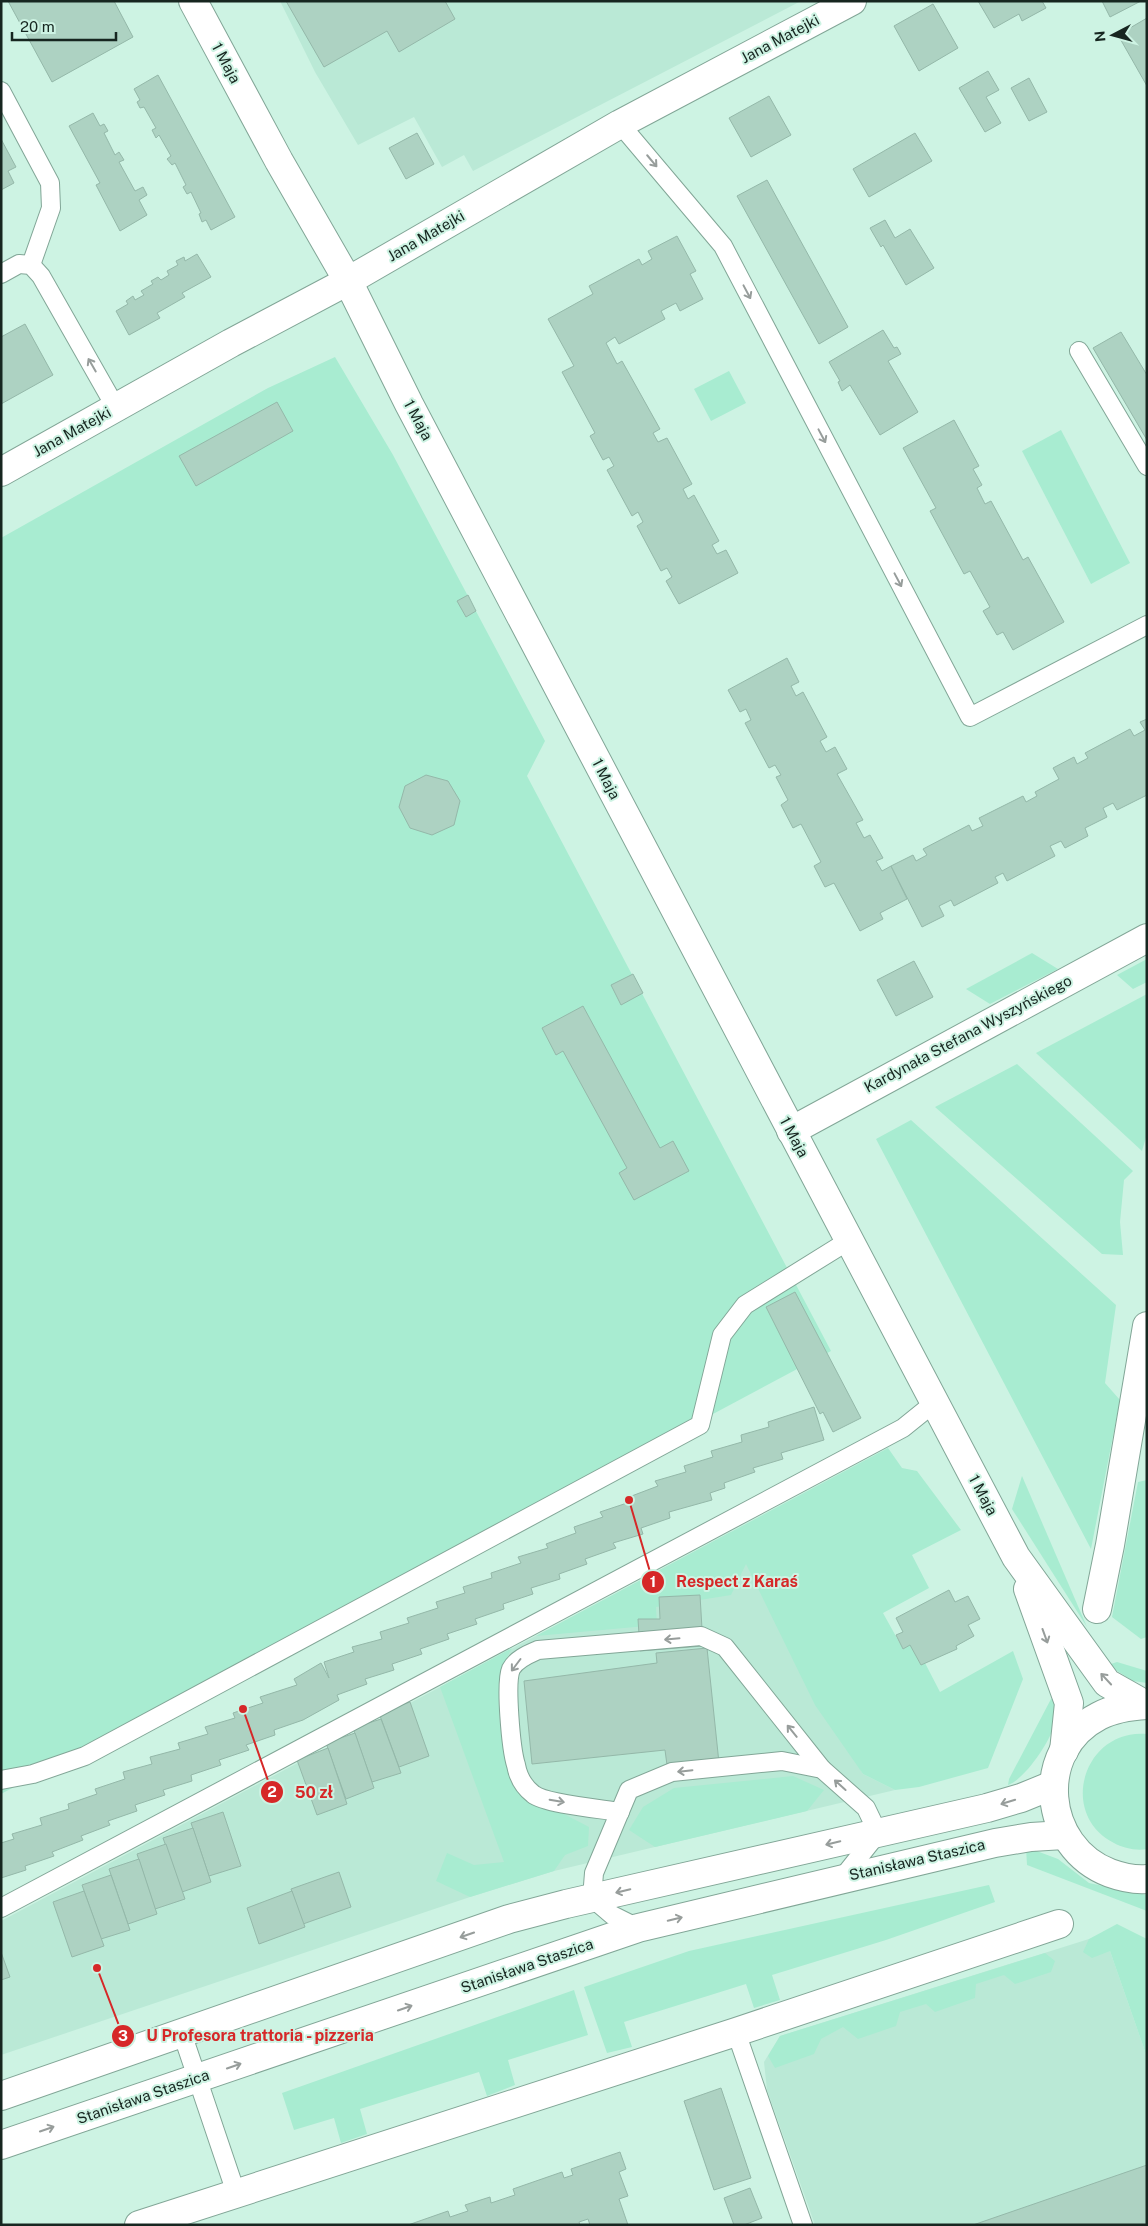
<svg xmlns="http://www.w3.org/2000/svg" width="1148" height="2226" font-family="'Public Sans',sans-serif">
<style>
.built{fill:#bae9d6}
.green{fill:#a8ecd1}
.building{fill:#add2c2;stroke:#94b8a9}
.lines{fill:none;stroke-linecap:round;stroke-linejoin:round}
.lane-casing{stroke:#82a697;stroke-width:20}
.street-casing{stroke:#82a697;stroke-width:30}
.secondary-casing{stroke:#82a697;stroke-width:30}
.lane{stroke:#fff;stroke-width:18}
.street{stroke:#fff;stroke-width:28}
.secondary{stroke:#fff;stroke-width:28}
.oneway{stroke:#979d9b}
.labels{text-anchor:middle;stroke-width:4;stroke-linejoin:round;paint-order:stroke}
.street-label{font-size:15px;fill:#172620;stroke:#cdf3e3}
.leader{fill:none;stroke:#d62828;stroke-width:2}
.callout-dot{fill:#d62828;stroke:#cdf3e3;stroke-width:2}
.mark-label{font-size:15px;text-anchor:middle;font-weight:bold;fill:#fff}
.callout-label{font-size:16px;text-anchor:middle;font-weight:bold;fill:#d62828;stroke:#cdf3e3;stroke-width:4;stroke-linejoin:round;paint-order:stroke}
</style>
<rect width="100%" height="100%" fill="#cdf3e3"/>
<!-- built -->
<g class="built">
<path d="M280 1H801L473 171 464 155 442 167 414 117 358 145 315 72Z"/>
<path d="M731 1532 863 1774 895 1790 554 1871 470 1897 1 2055V1921Z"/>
<path d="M1089 1939 1110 1951 1147 2057V2225H815L767 2090 764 2062 780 2036Z"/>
</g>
<!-- green -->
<g class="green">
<path d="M335 357 393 455 545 741 527 776 831 1351 1 1794V538L268 388Z"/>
<path d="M729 371 746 403 711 421 694 389Z"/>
<path d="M1061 430 1130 563 1091 584 1022 451Z"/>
<path d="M1032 953 1058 969 990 1004 966 989Z"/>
<path d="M1147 959V982L1133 989 1117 975Z"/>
<path d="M1147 994V1134L1142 1151 1036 1053Z"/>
<path d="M1017 1064 1133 1171 1124 1180 1120 1222 1123 1255 1102 1254 935 1107Z"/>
<path d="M911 1120 1116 1305 1105 1383 1120 1400 1091 1549 876 1139Z"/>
<path d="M888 1448 902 1468 917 1471 961 1530 912 1555 929 1588 883 1613 903 1649 910 1645 921 1665 925 1663 940 1692 1013 1651 1023 1679 988 1768 919 1787 895 1790 863 1774 815 1705 746 1564 731 1595 656 1607 657 1625 536 1636Z"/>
<path d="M1022 1476 1087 1627 1012 1509Z"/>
<path d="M1147 1480V1637L1141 1639 1112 1617 1138 1482Z"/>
<path d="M512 1648C488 1688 501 1747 516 1789L589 1827 588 1846 565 1855 554 1871 470 1897 436 1881 447 1853 474 1865 504 1862 440 1687Z"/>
<path d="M1117 1662 1147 1671V1683L1133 1681 1108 1665Z"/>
<path d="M1056 1697C1055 1707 1055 1718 1053 1728 1049 1743 1024 1780 1008 1785L1009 1779 1051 1699Z"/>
<path d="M1147 1734V1849C1136 1851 1123 1848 1114 1843 1057 1814 1084 1728 1147 1734Z"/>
<path d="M793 1776 824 1790 807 1811 655 1847 629 1830 643 1807 674 1788Z"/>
<path d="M1026 1847 1058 1859 1089 1883 1147 1895V1911L1027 1865Z"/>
<path d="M989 1885 995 1902 886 1940 772 1975 780 2000 754 2008 746 1984 624 2022 632 2047 607 2053 584 1987 689 1951Z"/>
<path d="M1117 1924 1147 1939V2057L1110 1951 1092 1958 1083 1952 1089 1939Z"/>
<path d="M1045 1953 1055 1961 1051 1972 1015 1984 1004 1975 976 1984 975 1998 935 2012 926 2004 900 2012 896 2026 858 2039 843 2027 821 2039 814 2054 775 2068 768 2056 780 2036Z"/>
<path d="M574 1990 588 2035 508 2060 515 2085 487 2096 479 2072 360 2109 367 2134 341 2143 334 2118 294 2130 282 2093Z"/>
</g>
<!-- building -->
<g class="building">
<path d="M8 1H114L133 37 52 82Z"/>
<path d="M286 1H445L455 19 399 52 387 31 324 67Z"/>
<path d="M978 1H1042L1046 8 1022 21 1019 14 994 28Z"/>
<path d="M1102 1H1141L1110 17Z"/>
<path d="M933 4 958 48 919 71 894 26Z"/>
<path d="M1147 18V86L1118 35Z"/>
<path d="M988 71 999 90 986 97 1001 123 985 132 959 88Z"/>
<path d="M158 75 235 217 211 230 206 220 202 222 199 214 201 213 191 192 187 194 183 187 186 185 175 163 172 165 167 159 171 156 159 135 156 138 152 130 156 128 144 107 140 108 137 102 140 100 134 89Z"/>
<path d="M1029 78 1047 112 1029 121 1011 88Z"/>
<path d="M769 96 791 135 751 157 729 118Z"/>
<path d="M93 113 100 126 104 124 108 131 104 133 115 155 119 152 124 160 119 162 135 191 143 187 147 195 139 200 147 215 120 231 96 185 100 183 69 126Z"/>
<path d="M417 133 434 164 406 179 389 148Z"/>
<path d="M915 133 932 161 869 197 853 169Z"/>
<path d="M1 139 16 167 8 171 14 183 1 190Z"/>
<path d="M767 180 848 327 819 344 737 196Z"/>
<path d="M885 220 895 238 910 229 934 268 906 285 883 245 881 247 870 228Z"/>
<path d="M677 236 696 271 690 274 703 299 680 311 676 303 661 311 665 319 619 344 615 337 606 343 617 364 622 361 660 429 653 433 658 442 667 438 692 484 683 489 688 499 694 495 719 541 712 545 717 554 726 550 738 573 679 604 666 581 672 577 667 568 661 571 637 526 643 522 638 512 632 516 607 470 614 466 609 457 603 460 590 436 595 433 562 372 574 366 548 319 593 294 589 286 639 259 642 265 652 259 648 251Z"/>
<path d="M197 254 211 277 182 293 185 297 157 313 160 318 129 335 116 311 128 304 126 301 133 296 135 300 144 295 141 291 153 284 151 281 158 277 161 280 169 275 167 271 178 265 176 261 184 257 185 261Z"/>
<path d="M25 324 53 375 1 404V337Z"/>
<path d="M883 330 894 348 897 347 901 354 888 361 918 412 880 435 850 385 842 391 838 382 840 381 829 362Z"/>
<path d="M1121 332 1147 375V440L1093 348Z"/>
<path d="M277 402 293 431 196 486 179 456Z"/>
<path d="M954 420 979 466 973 469 982 485 977 488 985 504 991 501 1023 560 1028 557 1064 622 1013 650 1003 632 997 635 983 611 990 607 970 571 964 574 930 511 936 508 903 448Z"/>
<path d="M468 595 476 611 466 617 457 601Z"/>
<path d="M787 658 799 682 791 686 796 696 803 692 827 737 820 741 826 752 835 747 847 769 837 774 863 820 856 823 864 838 870 835 883 858 876 861 882 871 891 866 907 899 880 913 883 919 860 931 834 883 825 887 814 866 821 862 801 824 793 828 781 805 788 800 776 777 781 775 775 765 769 768 745 723 751 720 746 709 740 712 728 690Z"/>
<path d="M1147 719V795L1117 810 1113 803 1103 808 1107 817 1085 828 1088 836 1065 848 1061 841 1050 846 1055 856 1007 881 1003 873 995 877 998 883 954 906 951 900 939 906 944 916 922 927 891 866 913 855 916 861 927 855 923 849 969 825 972 831 983 826 979 818 1023 796 1026 802 1037 796 1035 792 1059 779 1053 768 1074 757 1077 764 1088 758 1085 753 1130 729 1134 736 1145 730 1140 722Z"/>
<path d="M426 775 448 781 460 801 454 825 432 835 410 828 399 807 405 786Z"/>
<path d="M914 961 933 997 896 1016 877 980Z"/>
<path d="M633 974 643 993 621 1005 611 985Z"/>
<path d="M583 1006 660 1148 673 1141 689 1171 634 1200 619 1173 627 1168 563 1051 556 1055 542 1028Z"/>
<path d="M795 1292 861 1418 833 1432 823 1412 820 1414 766 1307Z"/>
<path d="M814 1407 824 1440 781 1453 783 1459 753 1468 755 1472 724 1483 725 1488 710 1493 712 1500 669 1512 670 1518 641 1528 643 1534 613 1543 616 1548 585 1559 587 1564 559 1574 560 1579 531 1588 533 1594 503 1604 504 1609 475 1619 477 1624 447 1634 449 1639 420 1649 422 1654 392 1664 394 1670 365 1679 367 1684 337 1695 339 1700 303 1720 274 1730 275 1735 246 1745 249 1750 219 1760 221 1765 191 1775 192 1781 163 1790 165 1795 135 1805 137 1811 108 1821 110 1825 81 1836 83 1840 52 1852 54 1856 25 1866 26 1870 1 1878V1843L14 1839 12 1834 42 1825 40 1818 69 1809 68 1804 97 1794 95 1789 125 1779 123 1772 152 1764 150 1757 180 1749 178 1743 208 1734 205 1727 235 1718 233 1713 263 1703 260 1697 297 1685 294 1679 321 1663 329 1678 324 1662 354 1652 352 1647 382 1639 380 1632 409 1623 407 1618 438 1608 436 1602 465 1593 463 1587 492 1578 491 1573 521 1563 518 1557 548 1548 546 1544 576 1533 574 1527 603 1517 600 1512 630 1502 629 1497 658 1486 655 1481 686 1472 684 1466 713 1457 711 1451 742 1442 741 1435 769 1427 768 1422Z"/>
<path d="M949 1590 955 1602 968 1596 980 1619 968 1625 974 1636 956 1646 957 1649 921 1665 910 1645 903 1649 896 1635 903 1632 896 1618Z"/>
<path d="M700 1595 703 1646 640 1651 638 1619H660L659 1597Z"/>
<path d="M707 1648 719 1763 667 1765 665 1750 532 1764 524 1681 657 1663 656 1653Z"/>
<path d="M410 1702 429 1756 399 1767 379 1713Z"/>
<path d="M381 1719 401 1773 372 1782 353 1728Z"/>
<path d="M355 1733 374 1788 346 1799 326 1743Z"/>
<path d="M328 1748 347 1804 317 1815 297 1760Z"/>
<path d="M223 1812 241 1866 209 1876 191 1823Z"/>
<path d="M193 1828 211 1882 182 1892 163 1838Z"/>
<path d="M166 1844 185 1899 155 1909 137 1854Z"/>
<path d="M139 1859 157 1914 128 1924 109 1869Z"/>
<path d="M339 1872 351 1907 303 1924 291 1889Z"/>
<path d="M111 1875 130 1930 101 1939 82 1885Z"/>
<path d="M84 1891 104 1946 72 1957 53 1902Z"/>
<path d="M292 1891 305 1927 259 1944 247 1908Z"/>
<path d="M1 1952 10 1977 1 1980Z"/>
<path d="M721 2088 751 2178 714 2190 684 2101Z"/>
<path d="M620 2152 626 2169 619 2172 628 2196 619 2199 628 2225H590L588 2219 579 2222 580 2225H408L448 2211 450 2217 468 2211 465 2205 490 2197 491 2203 515 2195 513 2189 562 2172 564 2178 573 2175 571 2169Z"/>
<path d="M1147 2165V2225H973Z"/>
<path d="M750 2188 762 2218 744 2225H734L724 2198Z"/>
</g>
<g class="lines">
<!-- lane casing -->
<g class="lane-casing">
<g id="lane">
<path d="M1 91 50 183 51 208 31 265"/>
<path d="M620 124 723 246 970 717 1147 625"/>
<path d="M1 274 19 264 31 265 41 276 116 408"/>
<path d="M1079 351 1147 466"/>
<path d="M1 1780 33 1774 85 1756 700 1425 722 1335 745 1305 848 1241"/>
<path d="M620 1812C602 1809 545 1804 533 1794 524 1787 518 1776 516 1765 511 1749 505 1683 511 1669 516 1659 529 1654 538 1650L701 1636 725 1647 822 1769"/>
<path d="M1 1908 903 1428 934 1403"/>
<path d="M638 1928 612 1915 592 1898 594 1873 629 1790 672 1772 782 1761 822 1769 866 1808 878 1833 843 1877"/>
<path d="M736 2032 803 2225"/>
<path d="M182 2033 236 2193"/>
</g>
</g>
<!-- street casing -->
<g class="street-casing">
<g id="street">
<path d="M1 472 231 343 348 281 620 124 852 1"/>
<path d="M791 1131 1147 938"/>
<path d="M1097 1609 1110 1545 1147 1326"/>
<path d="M139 2225 736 2032 1059 1924"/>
</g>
</g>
<!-- secondary casing -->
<g class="secondary-casing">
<g id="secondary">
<path d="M193 1 279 161 348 281 409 404 1016 1557 1107 1683 1146 1705"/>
<path d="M1028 1589 1069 1703 1064 1751"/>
<path d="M1147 1705C1130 1706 1114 1708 1099 1716 1033 1750 1042 1847 1110 1873 1121 1877 1135 1880 1147 1879"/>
<path d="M1 2096 509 1919 566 1904 987 1808 1021 1798 1053 1785"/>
<path d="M1 2145 638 1928 995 1843 1031 1837 1064 1835"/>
</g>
</g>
<!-- lane -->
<use href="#lane" class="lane"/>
<!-- street -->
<use href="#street" class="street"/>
<!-- secondary -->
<use href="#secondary" class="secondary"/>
</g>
<!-- one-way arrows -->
<defs><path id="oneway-shaft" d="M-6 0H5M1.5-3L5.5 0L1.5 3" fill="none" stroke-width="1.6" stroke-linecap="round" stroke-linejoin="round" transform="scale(1.25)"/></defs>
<g class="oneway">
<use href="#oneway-shaft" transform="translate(652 161) rotate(50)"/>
<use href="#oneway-shaft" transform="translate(747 292) rotate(62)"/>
<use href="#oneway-shaft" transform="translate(92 365) rotate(-120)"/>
<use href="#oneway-shaft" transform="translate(822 436) rotate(62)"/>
<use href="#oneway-shaft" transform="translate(898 580) rotate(62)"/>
<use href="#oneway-shaft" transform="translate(1045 1636) rotate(70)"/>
<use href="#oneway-shaft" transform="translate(672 1639) rotate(175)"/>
<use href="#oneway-shaft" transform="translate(516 1665) rotate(127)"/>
<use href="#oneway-shaft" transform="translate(1106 1679) rotate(-133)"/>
<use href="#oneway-shaft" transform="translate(792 1731) rotate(-129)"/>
<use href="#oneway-shaft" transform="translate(685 1771) rotate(174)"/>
<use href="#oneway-shaft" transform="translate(840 1785) rotate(-138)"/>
<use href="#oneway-shaft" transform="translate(557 1801) rotate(10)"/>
<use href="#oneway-shaft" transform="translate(1008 1802) rotate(163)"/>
<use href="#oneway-shaft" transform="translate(833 1843) rotate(167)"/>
<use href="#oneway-shaft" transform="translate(623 1891) rotate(167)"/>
<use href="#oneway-shaft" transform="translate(675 1919) rotate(-14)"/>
<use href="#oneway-shaft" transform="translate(467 1935) rotate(161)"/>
<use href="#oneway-shaft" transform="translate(405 2008) rotate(-19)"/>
<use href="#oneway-shaft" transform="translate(234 2066) rotate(-19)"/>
<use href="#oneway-shaft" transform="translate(47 2129) rotate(-19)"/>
</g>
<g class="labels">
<!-- street labels -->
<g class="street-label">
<text transform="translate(780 39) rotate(-28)" y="5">Jana Matejki</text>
<text transform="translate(226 63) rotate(62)" y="5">1 Maja</text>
<text transform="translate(426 236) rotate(-30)" y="5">Jana Matejki</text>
<text transform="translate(418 420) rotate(62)" y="5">1 Maja</text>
<text transform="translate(72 432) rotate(-29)" y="5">Jana Matejki</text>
<text transform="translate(606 779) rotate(63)" y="5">1 Maja</text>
<text transform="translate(968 1034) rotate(-28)" y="5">Kardynała Stefana Wyszyńskiego</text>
<text transform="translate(794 1137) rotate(62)" y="5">1 Maja</text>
<text transform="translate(983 1495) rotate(62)" y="5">1 Maja</text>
<text transform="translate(917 1860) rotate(-13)" y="5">Stanisława Staszica</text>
<text transform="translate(527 1966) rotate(-19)" y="5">Stanisława Staszica</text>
<text transform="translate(143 2097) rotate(-19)" y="5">Stanisława Staszica</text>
</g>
</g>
<!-- callouts -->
<path class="leader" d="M629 1500L653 1582M243 1709L272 1792M97 1968L123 2036"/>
<g class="callout-dot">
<circle cx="629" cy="1500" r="5"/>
<circle cx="243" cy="1709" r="5"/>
<circle cx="97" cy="1968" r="5"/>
<circle cx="653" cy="1582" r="12"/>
<circle cx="272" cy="1792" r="12"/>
<circle cx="123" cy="2036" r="12"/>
</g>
<g class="mark-label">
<text x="653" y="1587">1</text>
<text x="272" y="1797">2</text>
<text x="123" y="2041">3</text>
</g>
<g class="callout-label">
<text x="737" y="1587">Respect z Karaś</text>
<text x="314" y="1798">50 zł</text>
<text x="260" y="2041">U Profesora trattoria - pizzeria</text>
</g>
<!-- border -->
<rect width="1148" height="2226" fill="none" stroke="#172620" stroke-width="5"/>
<!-- north arrow -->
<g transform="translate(1113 35) rotate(264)" stroke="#cdf3e3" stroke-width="4" paint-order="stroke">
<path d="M0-4L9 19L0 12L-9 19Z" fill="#172620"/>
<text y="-8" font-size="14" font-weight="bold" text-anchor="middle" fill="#172620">N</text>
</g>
<!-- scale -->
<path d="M12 32v8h104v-8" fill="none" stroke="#172620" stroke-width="2.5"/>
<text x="20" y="32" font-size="15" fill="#172620" stroke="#cdf3e3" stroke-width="4" paint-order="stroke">20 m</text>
</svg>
